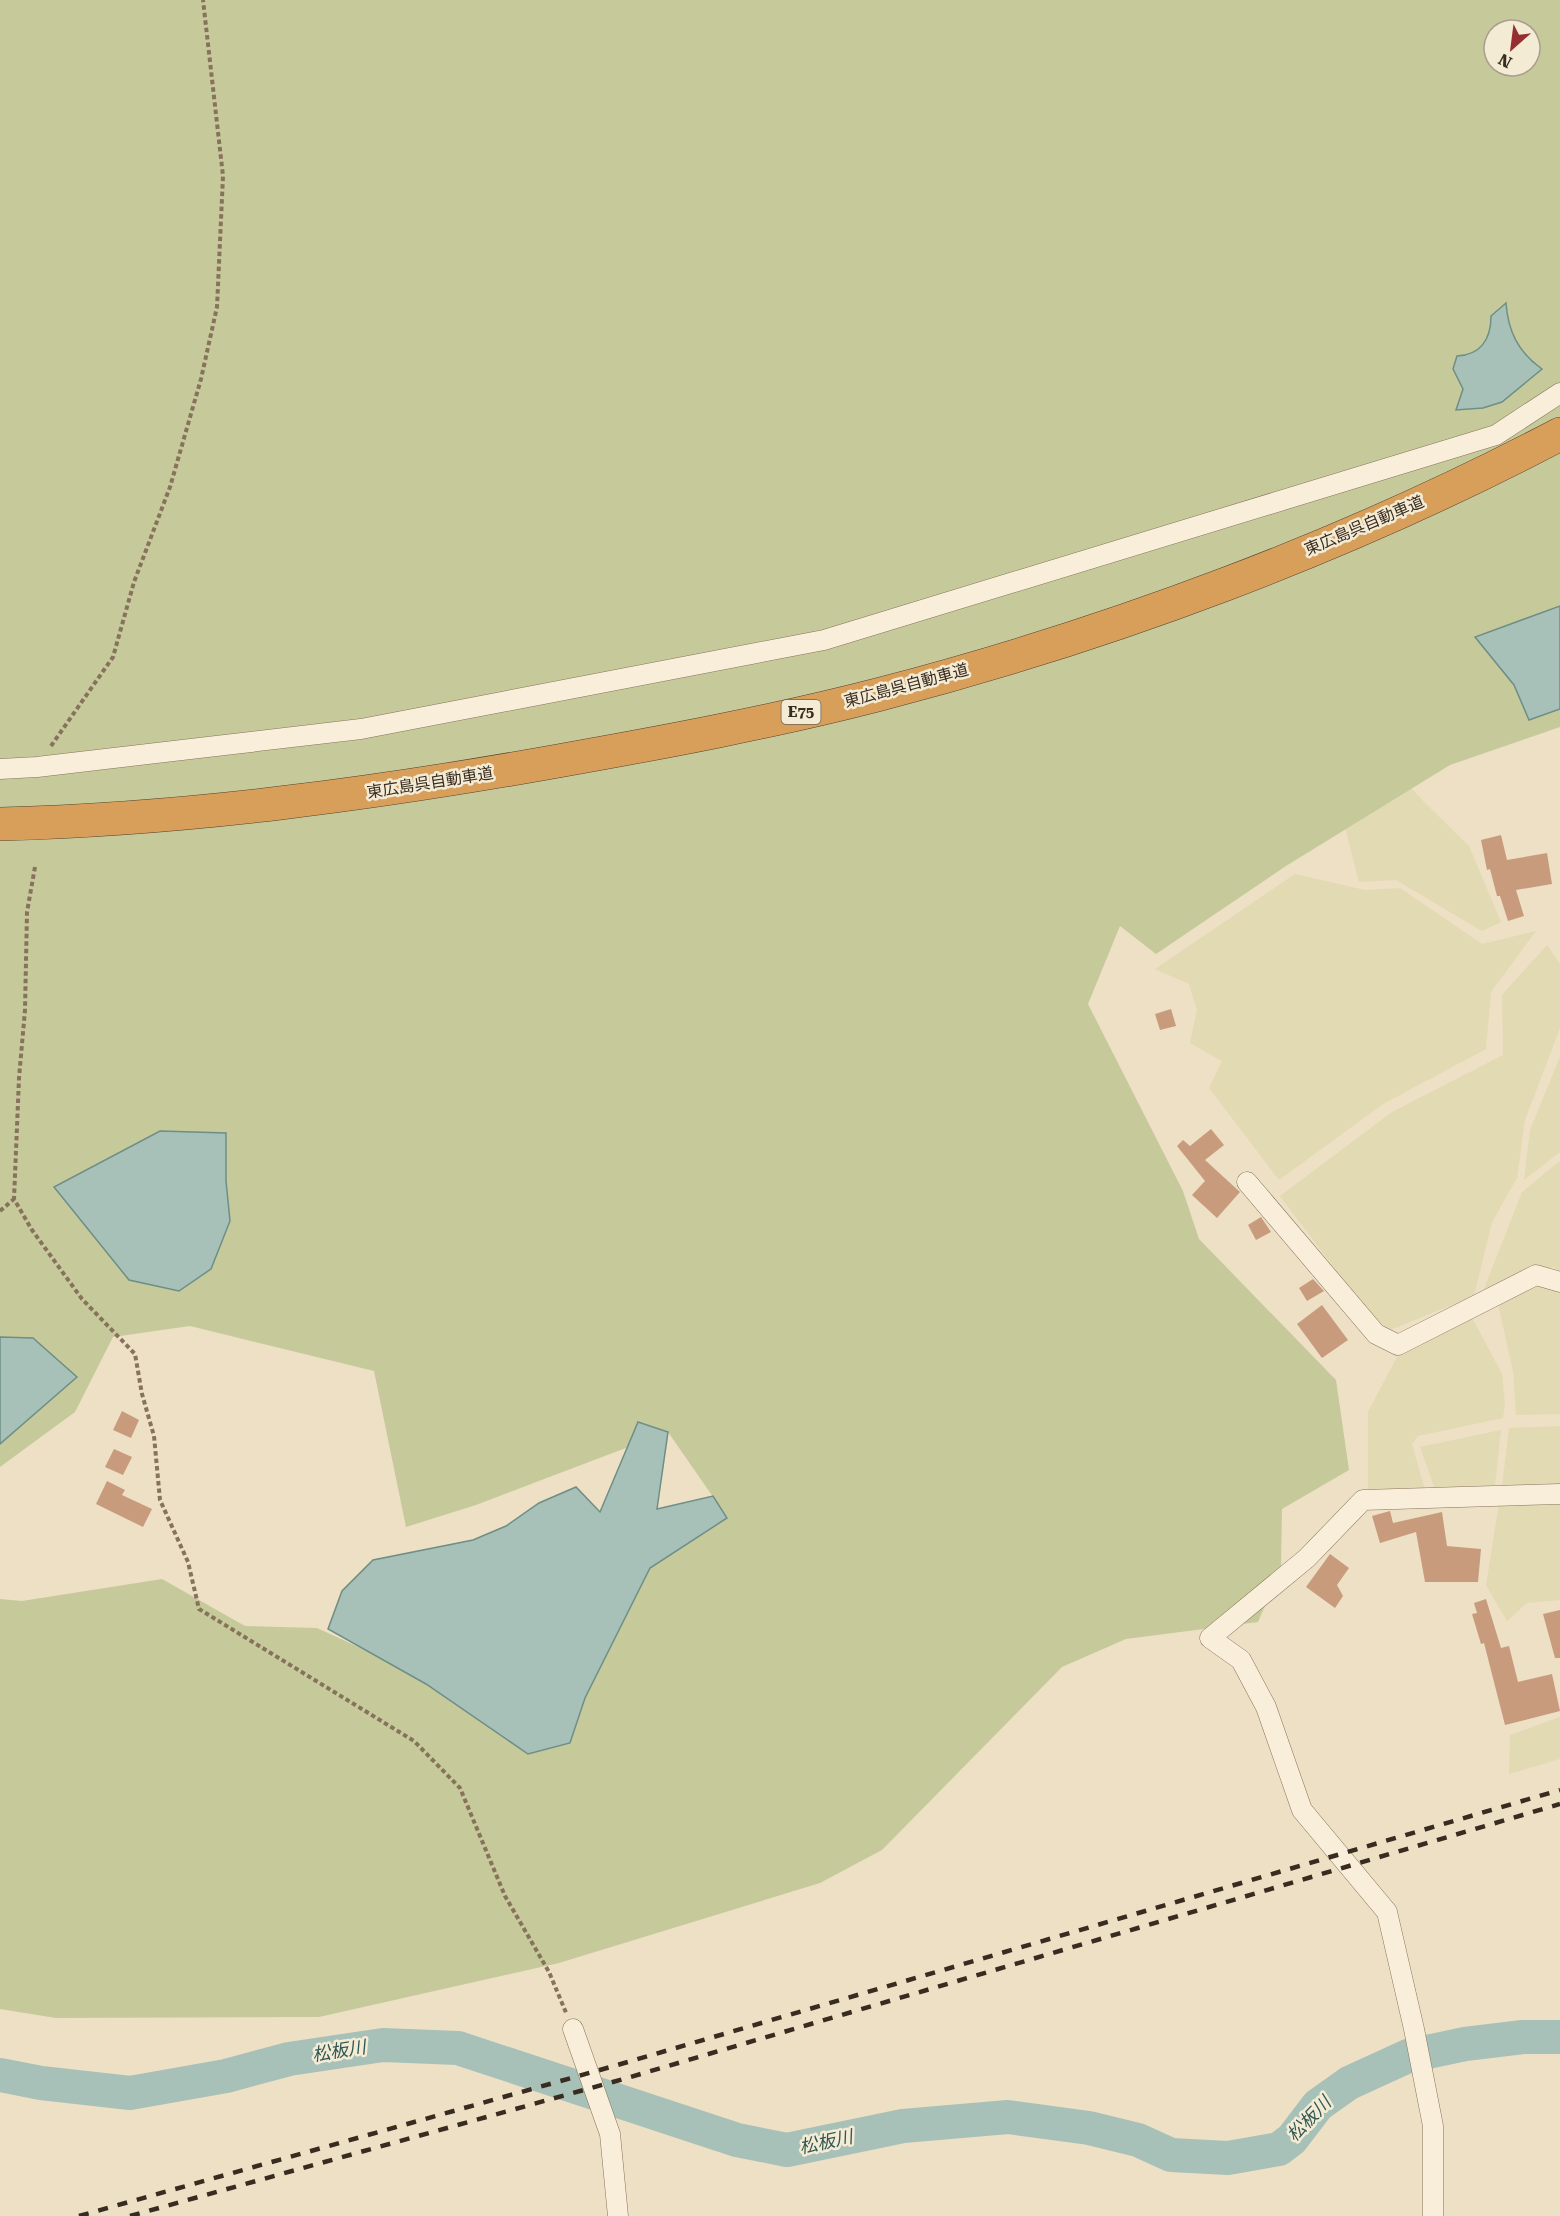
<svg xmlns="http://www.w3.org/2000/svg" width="1560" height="2216" font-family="'Roboto Serif','Noto Sans JP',serif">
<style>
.farmland{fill:#e2dab3}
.green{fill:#c6ca9a;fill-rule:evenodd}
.water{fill:#a7c0b8;stroke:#6e8e86;stroke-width:1.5}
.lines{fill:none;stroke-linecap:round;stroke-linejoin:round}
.river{stroke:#a7c0b8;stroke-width:34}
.building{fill:#c99b7d}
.minor-casing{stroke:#87725c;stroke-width:21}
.motorway-casing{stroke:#554130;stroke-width:34}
.path{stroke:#87725c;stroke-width:4;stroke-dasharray:4.5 3;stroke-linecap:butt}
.minor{stroke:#f8eed9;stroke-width:20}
.motorway{stroke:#d89f5a;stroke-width:33}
.rail{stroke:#382b1f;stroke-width:4.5;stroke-dasharray:10 10;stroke-linecap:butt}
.labels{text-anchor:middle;stroke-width:5;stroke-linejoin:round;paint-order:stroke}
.shield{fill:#f4ebd5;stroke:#706556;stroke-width:1.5}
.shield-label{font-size:15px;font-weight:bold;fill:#382b1f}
.street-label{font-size:16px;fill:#382b1f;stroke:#f4ebd5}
.water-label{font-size:18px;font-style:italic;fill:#2f5754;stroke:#f4ebd5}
</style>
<rect width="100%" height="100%" fill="#ede0c5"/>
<!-- farmland -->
<g class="farmland">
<path d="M1387 761 1425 803 1469 846 1501 922 1482 931 1396 880 1359 882 1335 787Z"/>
<path d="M1295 874 1365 890 1400 888 1482 944 1536 931 1491 992 1486 1049 1383 1104 1279 1180 1209 1088 1222 1061 1190 1043 1197 1010 1189 984 1155 969Z"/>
<path d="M1547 945 1560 964V1028L1525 1120 1517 1178 1492 1222 1474 1296 1390 1330 1368 1313 1280 1196 1392 1112 1503 1055 1502 995Z"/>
<path d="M1560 1057V1152L1524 1180 1530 1130Z"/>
<path d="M1560 1161V1271L1553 1267 1484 1289 1522 1192Z"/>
<path d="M1549 1278 1560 1285V1414L1516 1415 1513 1371 1498 1304Z"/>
<path d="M1468 1310 1502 1374 1505 1405 1503 1418 1418 1436 1412 1444 1427 1498 1368 1491V1412L1390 1370 1400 1352Z"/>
<path d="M1560 1426V1486H1502L1509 1428Z"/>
<path d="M1501 1430 1495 1485 1435 1489 1420 1447Z"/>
<path d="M1499 1504 1560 1505V1600L1527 1603 1507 1621 1486 1585Z"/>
<path d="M1560 1717V1759L1509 1774 1510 1735Z"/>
</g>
<!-- green -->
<path class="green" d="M0 0H1560V727L1450 765 1286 866 1156 954 1120 926 1088 1004 1183 1191 1199 1239 1336 1380 1349 1470 1282 1509 1281 1568 1258 1622 1126 1639 1062 1667 882 1850 820 1883 559 1963 319 2017 56 2018 0 2009V1599L22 1601 162 1579 245 1626 317 1628 569 1743 585 1698 650 1568 727 1517 668 1432 476 1505 406 1527 374 1371 190 1326 113 1337 75 1412 0 1467ZM1494 30H1530V66H1494Z"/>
<!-- water -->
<g class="water">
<path d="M1506 303C1508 331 1518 352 1542 369L1502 402 1483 408 1456 410 1463 389 1453 369 1457 356C1480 355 1491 340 1491 316Z"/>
<path d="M1560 606V709L1529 720 1514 685 1475 637Z"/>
<path d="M160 1131 226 1133V1181L230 1221 211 1269 179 1291 129 1280 54 1187Z"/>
<path d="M0 1337 33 1338 77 1377 0 1444Z"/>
<path d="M638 1422 668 1432 657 1509 713 1496 727 1518 650 1568 585 1698 570 1743 528 1754 426 1684 328 1629 342 1591 373 1560 473 1540 506 1526 539 1503 576 1487 600 1512Z"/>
</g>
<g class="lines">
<!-- river -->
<path class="river" d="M0 2075 41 2083 130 2093 226 2076 289 2059 383 2045 458 2048 737 2140 787 2150 903 2126 1008 2117 1089 2128 1138 2140 1171 2155 1228 2158 1279 2149 1292 2139 1318 2105 1349 2083 1408 2056 1465 2044 1523 2037H1560"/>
</g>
<!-- building -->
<g class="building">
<path d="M1501 835 1507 860 1547 853 1552 884 1516 890 1524 916 1508 921 1500 896H1497L1490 869 1487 870 1481 840Z"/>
<path d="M1171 1009 1176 1026 1160 1030 1155 1014Z"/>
<path d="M1211 1129 1224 1145 1205 1160 1240 1192 1217 1218 1192 1195 1205 1181 1177 1146 1183 1140 1190 1146Z"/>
<path d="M1261 1217 1271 1232 1256 1240 1248 1225Z"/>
<path d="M1313 1279 1324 1291 1307 1301 1299 1288Z"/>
<path d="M1322 1305 1348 1340 1322 1358 1297 1324Z"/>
<path d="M122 1411 139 1420 131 1438 113 1430Z"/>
<path d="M114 1449 132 1457 123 1475 105 1467Z"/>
<path d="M107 1481 125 1490 122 1495 152 1509 143 1527 96 1504Z"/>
<path d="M1390 1511 1393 1523 1442 1512 1447 1546 1481 1549 1478 1582H1425L1416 1532 1380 1543 1372 1516Z"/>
<path d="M1330 1554 1349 1568 1337 1585 1343 1596 1335 1608 1306 1587Z"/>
<path d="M1486 1599 1501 1648 1509 1646 1518 1682 1552 1674 1560 1711 1505 1725 1484 1643 1481 1644 1472 1614 1477 1613 1474 1603Z"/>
<path d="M1560 1610V1658H1555L1543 1614Z"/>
</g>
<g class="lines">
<!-- minor casing -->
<g class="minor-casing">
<g id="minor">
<path d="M0 769 37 767 361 729 824 640 1496 435 1560 393"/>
<path d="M1247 1182 1376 1334 1398 1345 1536 1275 1560 1282"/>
<path d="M573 2029 610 2134 618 2216"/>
<path d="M1433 2216V2126L1414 2029 1387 1912 1302 1810 1266 1707 1241 1660 1210 1638 1307 1558 1363 1500 1560 1494"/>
</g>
</g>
<!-- motorway casing -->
<g class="motorway-casing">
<path id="motorway" d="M0 824C188 819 373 794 558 761 665 742 772 722 877 695 1109 635 1348 546 1560 434"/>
</g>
<!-- path -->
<g class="path">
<path d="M51 746 113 657 134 582 170 487 201 379 217 307 223 176 203 0"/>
<path d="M35 867 27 912 25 1010 19 1078 14 1199 32 1230 82 1299 135 1354 142 1394 154 1436 160 1500 188 1562 199 1609 414 1741 460 1788 505 1896 549 1972 567 2015"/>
<path d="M0 1211 14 1199"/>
</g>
<!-- minor -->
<use href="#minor" class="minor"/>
<!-- motorway -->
<use href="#motorway" class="motorway"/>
<!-- rail -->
<g class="rail">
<path d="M79 2216 614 2066 1560 1790"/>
<path d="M130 2216 627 2078 1560 1804"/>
</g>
</g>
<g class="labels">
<!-- shield labels -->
<rect class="shield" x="781.5" y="700" width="39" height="24" rx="4.5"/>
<g class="shield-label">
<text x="801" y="717">E75</text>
</g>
<!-- street labels -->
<g class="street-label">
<text transform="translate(1364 525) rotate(-23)" y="6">東広島呉自動車道</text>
<text transform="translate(906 685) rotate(-15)" y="6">東広島呉自動車道</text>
<text transform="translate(430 782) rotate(-9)" y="6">東広島呉自動車道</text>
</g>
<!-- water labels -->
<g class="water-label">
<text transform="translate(339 2051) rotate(-9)" y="6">松板川</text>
<text transform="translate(1309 2119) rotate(-46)" y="6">松板川</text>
<text transform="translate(826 2142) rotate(-12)" y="6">松板川</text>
</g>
</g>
<!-- north arrow -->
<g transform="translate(1512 48) rotate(208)"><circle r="28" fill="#f4ebd5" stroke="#a99e8c" stroke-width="1.5"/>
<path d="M0-4.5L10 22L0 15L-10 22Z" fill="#942e31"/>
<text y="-9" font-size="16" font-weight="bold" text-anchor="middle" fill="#382b1f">N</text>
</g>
</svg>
